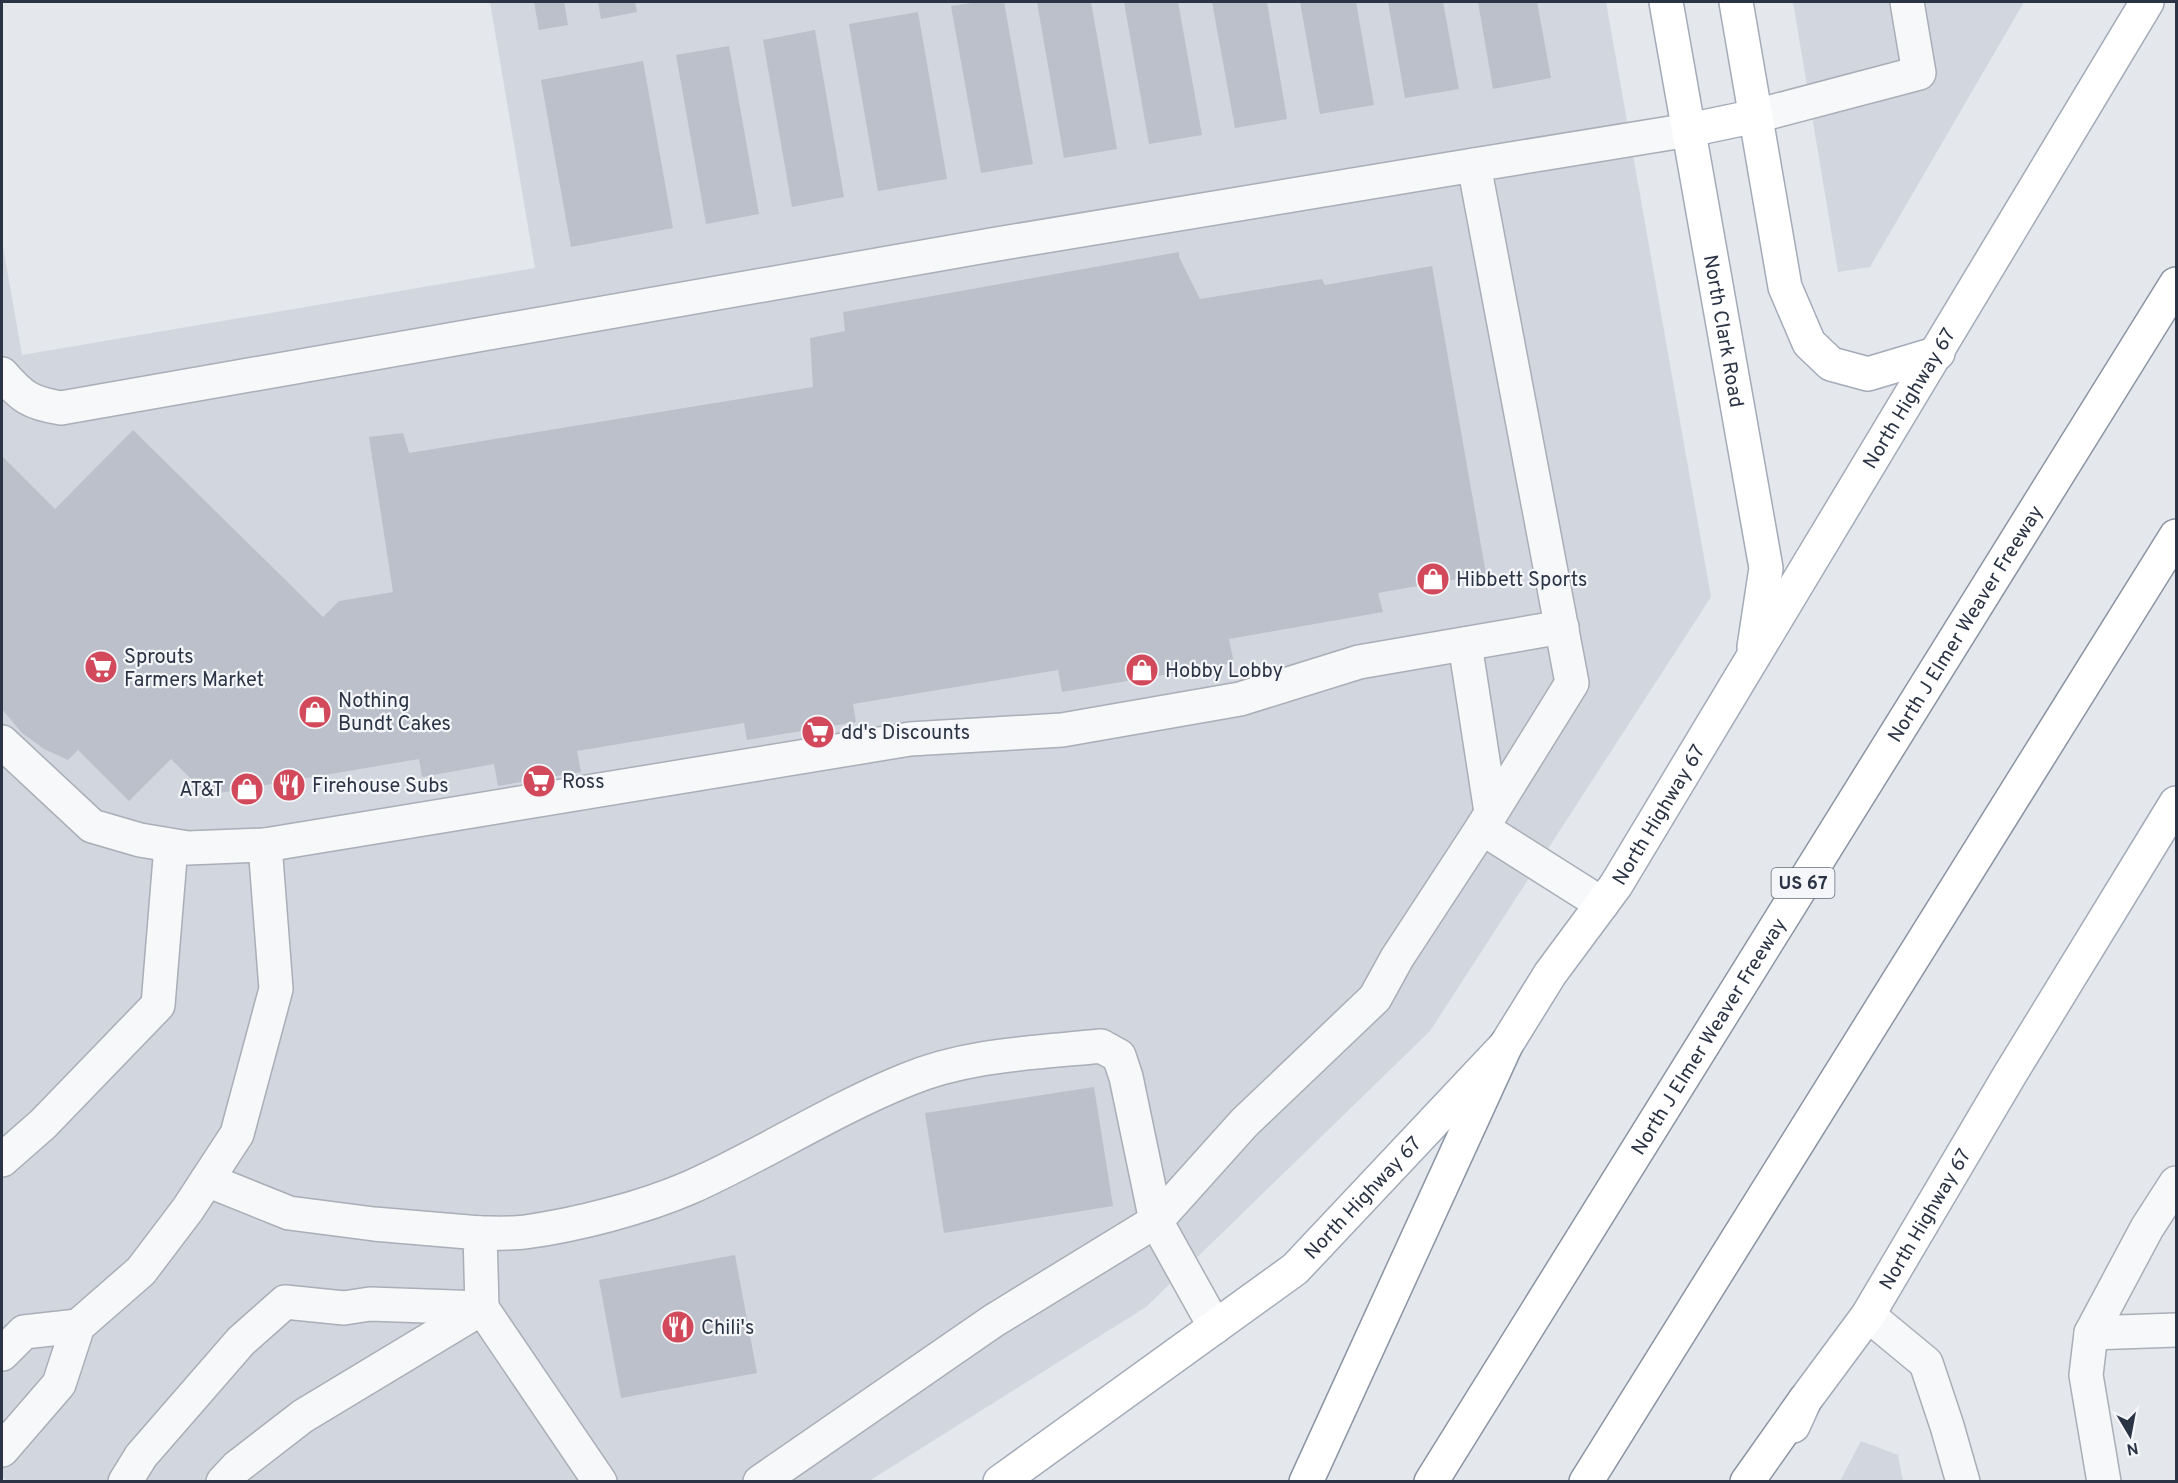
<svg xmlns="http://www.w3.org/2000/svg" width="2178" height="1483" font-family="Overpass,sans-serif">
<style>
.built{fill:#d2d6de}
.building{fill:#bbc0ca}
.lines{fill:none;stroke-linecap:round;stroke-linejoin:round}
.minor-casing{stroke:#a9aeb7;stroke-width:36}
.major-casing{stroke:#a3abb8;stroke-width:36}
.highway-casing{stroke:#8b94a3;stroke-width:36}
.minor{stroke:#f7f8fa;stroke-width:33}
.major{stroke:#fff;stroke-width:33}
.highway{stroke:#fff;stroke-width:33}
.labels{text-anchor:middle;stroke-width:4.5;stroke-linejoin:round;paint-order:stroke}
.shield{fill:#f4f6f9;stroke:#676e7b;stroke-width:1.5}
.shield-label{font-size:18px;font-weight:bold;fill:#2b3445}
.street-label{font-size:20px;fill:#2b3445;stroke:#f4f6f9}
.poi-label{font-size:20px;fill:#2b3445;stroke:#f4f6f9;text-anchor:start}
</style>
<rect width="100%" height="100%" fill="#e4e7ec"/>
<!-- built -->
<g class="built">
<path d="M490 2H1606L1711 597 1430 1031 1146 1307 869 1481H7L2 1476V241L22 355 535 268Z"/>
<path d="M1793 2H2024L1870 267 1838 272Z"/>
<path d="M1861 1441 1898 1455 1903 1481H1840Z"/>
</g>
<!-- building -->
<g class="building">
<path d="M534 2H564L568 25 539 30Z"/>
<path d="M598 2H635L637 12 601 19Z"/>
<path d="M979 2H1004L1033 164 981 173 951 6Z"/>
<path d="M1037 2H1091L1117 149 1064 158Z"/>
<path d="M1124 2H1178L1202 135 1149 144Z"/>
<path d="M1212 2H1267L1287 119 1235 128Z"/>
<path d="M1300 2H1356L1374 105 1320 114Z"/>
<path d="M1388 2H1443L1459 89 1405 98Z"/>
<path d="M1478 2H1537L1551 78 1493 89Z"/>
<path d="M918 12 947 179 878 191 849 24Z"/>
<path d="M815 30 844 197 792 207 763 40Z"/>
<path d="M729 46 759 214 706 224 676 55Z"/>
<path d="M643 61 673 228 571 247 541 80Z"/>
<path d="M1179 252V257L1200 299 1322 279 1325 285 1432 266 1486 574 1378 593 1383 612 1229 639 1234 663 1062 692 1058 670 853 704 856 722 747 740 744 723 577 751 581 772 498 786 494 764 422 777 419 759 207 795 171 759 129 801 78 750 68 760 44 749 22 733 2 709V456L55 509 133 430 323 617 339 601 393 592 369 437 403 433 409 453 813 387 810 338 845 331 843 312Z"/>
<path d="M1094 1087 1113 1206 944 1233 925 1113Z"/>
<path d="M735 1255 757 1373 621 1398 599 1280Z"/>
</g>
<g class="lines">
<!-- minor casing -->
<g class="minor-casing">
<g id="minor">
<path d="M1756 116 1919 73 1907 2"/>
<path d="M2 374C22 397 30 403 61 408L997 244 1474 165"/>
<path d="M1465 644 1491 812"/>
<path d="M2 742 92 826 140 840 188 848 265 845 910 739 1062 730 1240 699 1359 662 1562 627"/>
<path d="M1602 904 1482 828 1572 683 1474 165 1689 130"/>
<path d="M2 1160 43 1124 158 1005 171 846"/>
<path d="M480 1233C494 1233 510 1234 525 1232 576 1225 643 1208 691 1187 764 1154 832 1110 906 1080 968 1054 1036 1053 1101 1046L1119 1056 1126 1077 1156 1221 993 1321 760 1482"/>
<path d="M1868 1315 1926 1363 1947 1426 1963 1482"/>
<path d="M1215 1327 1156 1221 1244 1123 1375 998 1397 958 1482 828"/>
<path d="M2091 1333 2176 1330"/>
<path d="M2 1354 24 1332 78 1326"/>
<path d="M2 1450 59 1384 78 1326 141 1271 188 1209 237 1134 276 989 265 845"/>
<path d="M125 1482 141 1456 241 1341 285 1302 344 1308 370 1304 482 1308 480 1233 374 1224 289 1213 207 1180"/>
<path d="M223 1482 237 1467 303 1416 482 1308 600 1482"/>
<path d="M2104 1482 2086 1375 2091 1333 2147 1228 2176 1183"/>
</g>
</g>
<!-- major casing -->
<g class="major-casing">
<g id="major">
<path id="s1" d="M1666 2 1766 568 1754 647"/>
<path d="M1736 2 1785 287 1809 343 1831 364 1868 374 1938 353"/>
<path d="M1689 130 1756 116"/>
<path id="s2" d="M1793 1426 1805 1400 1868 1315 2009 1076 2176 803"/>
<path id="s3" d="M1000 1482 1295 1269 1506 1045 1550 974 1616 885 2147 2"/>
</g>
</g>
<!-- highway casing -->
<g class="highway-casing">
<g id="highway">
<path d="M1306 1482 1506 1045"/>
<path id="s4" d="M1431 1482 2176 284"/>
<path d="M1586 1482 2176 536"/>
<path d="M1747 1482 1805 1400"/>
</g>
</g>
<!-- minor -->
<use href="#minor" class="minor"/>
<!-- major -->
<use href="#major" class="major"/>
<!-- highway -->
<use href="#highway" class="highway"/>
</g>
<!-- icons -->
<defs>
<g id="shop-disc" transform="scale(1.725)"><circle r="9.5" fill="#d1495b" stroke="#f4f6f9"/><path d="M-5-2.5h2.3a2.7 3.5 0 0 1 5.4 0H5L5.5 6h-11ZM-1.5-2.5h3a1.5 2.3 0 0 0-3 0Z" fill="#fff"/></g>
<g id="supermarket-disc" transform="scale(1.725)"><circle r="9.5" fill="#d1495b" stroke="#f4f6f9"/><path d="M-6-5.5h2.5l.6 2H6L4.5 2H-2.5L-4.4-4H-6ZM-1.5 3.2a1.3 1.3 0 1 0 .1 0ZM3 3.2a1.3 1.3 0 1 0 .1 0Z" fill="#fff"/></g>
<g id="restaurant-disc" transform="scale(1.725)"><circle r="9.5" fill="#d1495b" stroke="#f4f6f9"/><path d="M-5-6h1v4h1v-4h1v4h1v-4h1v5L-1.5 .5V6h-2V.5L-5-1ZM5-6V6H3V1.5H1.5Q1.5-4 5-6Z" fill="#fff"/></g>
</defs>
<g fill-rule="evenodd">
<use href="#shop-disc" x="1433" y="579"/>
<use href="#supermarket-disc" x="101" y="667"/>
<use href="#shop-disc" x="1142" y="670"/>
<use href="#shop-disc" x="315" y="712"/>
<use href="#supermarket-disc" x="818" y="732"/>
<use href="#supermarket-disc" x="539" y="781"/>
<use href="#restaurant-disc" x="289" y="785"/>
<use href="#shop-disc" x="247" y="789"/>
<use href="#restaurant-disc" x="678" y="1327"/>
</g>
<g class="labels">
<!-- shield labels -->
<rect class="shield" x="1771.5" y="868" width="63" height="30" rx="4.5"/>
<g class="shield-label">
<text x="1803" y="889">US 67</text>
</g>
<!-- street labels -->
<g class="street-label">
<text dy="7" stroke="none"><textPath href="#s1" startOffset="334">North Clark Road</textPath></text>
<text dy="7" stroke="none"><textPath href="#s3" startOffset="1434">North Highway 67</textPath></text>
<text dy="7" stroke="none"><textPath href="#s4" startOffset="1011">North J Elmer Weaver Freeway</textPath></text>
<text dy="7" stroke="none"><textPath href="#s3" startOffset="948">North Highway 67</textPath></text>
<text dy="7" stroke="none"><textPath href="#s4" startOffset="525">North J Elmer Weaver Freeway</textPath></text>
<text dy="7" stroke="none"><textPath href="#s3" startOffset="462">North Highway 67</textPath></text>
<text dy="7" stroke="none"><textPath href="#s2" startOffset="246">North Highway 67</textPath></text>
</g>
<!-- poi labels -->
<g class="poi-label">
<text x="1456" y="586">Hibbett Sports</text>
<text x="124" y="663">Sprouts<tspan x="124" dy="23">Farmers Market</tspan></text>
<text x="1165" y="677">Hobby Lobby</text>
<text x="338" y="707">Nothing<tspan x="338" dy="23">Bundt Cakes</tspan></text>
<text x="841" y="739">dd's Discounts</text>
<text x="562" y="788">Ross</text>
<text x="312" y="792">Firehouse Subs</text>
<text x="224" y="796" text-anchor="end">AT&amp;T</text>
<text x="701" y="1334">Chili's</text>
</g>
</g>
<!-- border -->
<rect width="2178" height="1483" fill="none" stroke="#2b3445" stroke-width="6"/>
<!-- north arrow -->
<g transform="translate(2130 1435) rotate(170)" stroke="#f4f6f9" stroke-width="4.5" paint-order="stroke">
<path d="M0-4.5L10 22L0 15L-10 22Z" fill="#2b3445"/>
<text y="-9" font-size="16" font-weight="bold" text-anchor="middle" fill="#2b3445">N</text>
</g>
</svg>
